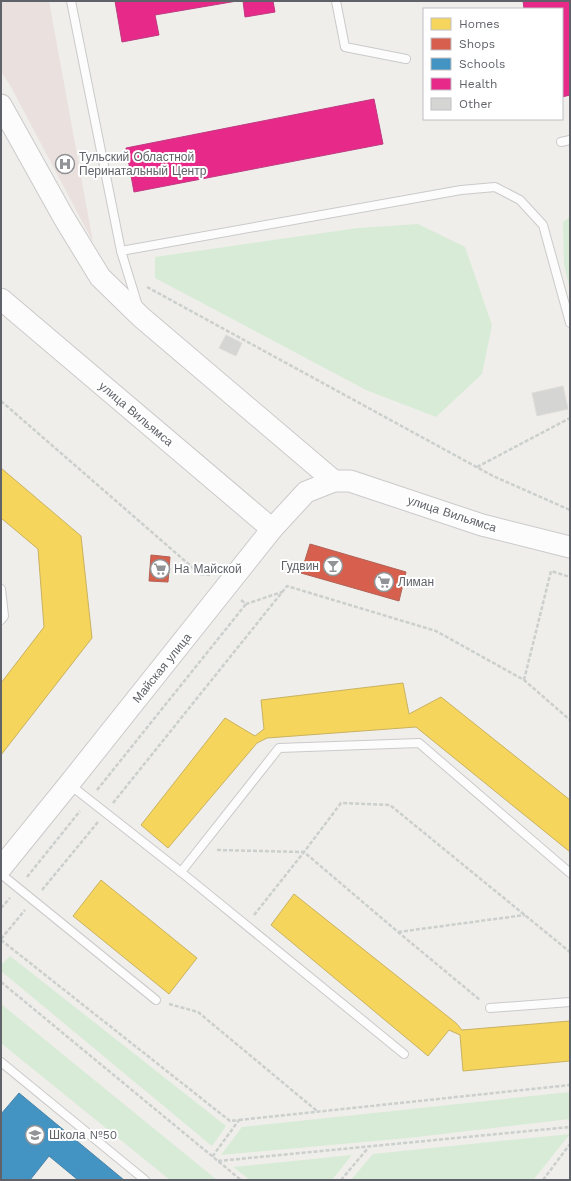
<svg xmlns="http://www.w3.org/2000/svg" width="571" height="1181" font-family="'Work Sans',sans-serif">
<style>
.medical{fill:#eae0de}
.green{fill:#d8ebd7}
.homes{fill:#f6d55c;stroke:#c9b260}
.shops{fill:#d6604d;stroke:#b26155}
.schools{fill:#4393c3;stroke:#4b84a8}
.health{fill:#e7298a;stroke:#be3a80}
.building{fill:#d5d5d3;stroke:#deddd9}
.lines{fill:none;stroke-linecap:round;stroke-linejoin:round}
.service-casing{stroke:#cbcacb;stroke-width:10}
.tertiary-casing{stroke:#cbcacb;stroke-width:23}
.path{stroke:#cbcfcd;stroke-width:2.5;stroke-dasharray:4 2;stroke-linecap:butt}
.service{stroke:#fdfcfc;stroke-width:8}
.tertiary{stroke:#fdfcfc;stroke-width:21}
.labels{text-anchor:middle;stroke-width:4;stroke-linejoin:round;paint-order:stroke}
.poi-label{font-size:12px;fill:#5f6268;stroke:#fff;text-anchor:start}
.street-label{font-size:12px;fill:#5f6268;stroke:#fff}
</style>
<rect width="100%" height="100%" fill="#efeeea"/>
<!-- medical -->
<path class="medical" d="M1 1H49L93 242 10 85 1 72Z"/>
<!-- green -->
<g class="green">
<path d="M570 217V290L564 265 563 222Z"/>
<path d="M418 224 465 247 492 325 482 374 436 417 366 390 155 278V257L358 228Z"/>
<path d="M10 956 226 1126 212 1146 1 971V965Z"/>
<path d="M1 1004 217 1180H170L1 1043Z"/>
<path d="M570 1092V1119L408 1138 221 1155 242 1127Z"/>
<path d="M570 1134 533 1180H351L373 1154Z"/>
<path d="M352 1155 332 1180H250L233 1167Z"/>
</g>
<!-- homes -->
<g class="homes">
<path d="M1 468 81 536 92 638 1 755V683L44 627 38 549 1 518Z"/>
<path d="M403 683 409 714 441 697 570 800V852L416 727 267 738 257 743 168 848 141 825 225 718 255 736 264 729 261 700Z"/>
<path d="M101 880 197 958 169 994 73 916Z"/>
<path d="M294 894 456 1023 462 1030 570 1021V1061L463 1071 460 1035 449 1030 428 1056 271 925Z"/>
</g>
<!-- shops -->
<g class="shops">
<path d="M310 544 406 572 399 601 301 573Z"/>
<path d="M151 555 170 557 168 582 149 581Z"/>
</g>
<!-- schools -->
<path class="schools" d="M19 1093 124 1180H78L49 1156 30 1180H1V1114Z"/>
<!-- health -->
<g class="health">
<path d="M115 1H237L155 15 159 35 122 42Z"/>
<path d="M243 1H273L275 12 245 17Z"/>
<path d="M523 1H570V95L562 97V9H524Z"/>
<path d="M374 99 383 144 134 192 126 148Z"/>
</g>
<!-- building -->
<g class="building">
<path d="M226 335 242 343 236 356 219 348Z"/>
<path d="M563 386 568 409 537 416 532 393Z"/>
</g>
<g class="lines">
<!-- service casing -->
<g class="service-casing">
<g id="service">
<path d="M71 1 121 251 138 306"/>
<path d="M336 1 345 47 406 59"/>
<path d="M561 142 570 140"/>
<path d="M121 251 461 190 495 187 520 200 543 225 570 323"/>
<path d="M1 589 4 616 1 620"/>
<path d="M69 784 181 872"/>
<path d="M1 874 156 1000"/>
<path d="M490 1008 570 1002"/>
<path d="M404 1054 181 872 279 748 419 743 570 873"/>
<path d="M1 1062 145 1180"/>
</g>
</g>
<!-- tertiary casing -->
<g class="tertiary-casing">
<g id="tertiary">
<path d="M1 105 64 218 100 277 141 317 334 481"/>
<path d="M1 299 272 529"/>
<path d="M1 868 69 784 272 529 306 492 334 481H350L482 525 570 547"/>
</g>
</g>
<!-- path -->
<g class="path">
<path d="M147 287 493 476 570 510"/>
<path d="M1 401 200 574 210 575"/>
<path d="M477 467 570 418"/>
<path d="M241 600 246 604 282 592"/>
<path d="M524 680 551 571 570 577"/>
<path d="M97 790 246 604"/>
<path d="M113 803 287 586 436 631 524 680 570 720"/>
<path d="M217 850 304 852 398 932 480 1000"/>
<path d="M27 877 80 811"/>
<path d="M42 890 98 822"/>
<path d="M1 908 10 898"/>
<path d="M254 915 304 852 341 803 390 805 570 952"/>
<path d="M398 932 525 915"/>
<path d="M1 939 25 910"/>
<path d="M1 940 230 1121 239 1120 212 1157"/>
<path d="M1 982 241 1180"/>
<path d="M169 1004 198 1012 317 1111"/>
<path d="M239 1120 570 1085"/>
<path d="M218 1161 570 1127"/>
<path d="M341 1180 368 1148"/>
<path d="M543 1180 570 1144"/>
</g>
<!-- service -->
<use href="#service" class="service"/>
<!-- tertiary -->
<use href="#tertiary" class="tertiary"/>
</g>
<!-- icons -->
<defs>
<g id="hospital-ring" transform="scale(1)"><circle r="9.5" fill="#fff" stroke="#919396" stroke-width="1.5"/><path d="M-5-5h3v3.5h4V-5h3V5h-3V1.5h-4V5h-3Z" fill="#919396"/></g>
<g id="bar-ring" transform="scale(1)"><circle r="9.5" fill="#fff" stroke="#919396" stroke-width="1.5"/><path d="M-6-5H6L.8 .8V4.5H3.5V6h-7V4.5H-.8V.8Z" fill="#919396"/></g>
<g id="supermarket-ring" transform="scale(1)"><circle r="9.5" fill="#fff" stroke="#919396" stroke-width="1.5"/><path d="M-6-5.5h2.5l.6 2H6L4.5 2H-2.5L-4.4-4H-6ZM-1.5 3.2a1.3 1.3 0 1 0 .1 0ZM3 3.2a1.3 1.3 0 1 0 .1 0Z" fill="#919396"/></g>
<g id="school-ring" transform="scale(1)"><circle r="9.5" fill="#fff" stroke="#919396" stroke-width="1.5"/><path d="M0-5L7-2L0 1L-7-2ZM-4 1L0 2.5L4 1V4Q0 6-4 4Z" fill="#919396"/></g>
</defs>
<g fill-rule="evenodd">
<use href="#hospital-ring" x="65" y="164"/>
<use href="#bar-ring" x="333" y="566"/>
<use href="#supermarket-ring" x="160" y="569"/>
<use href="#supermarket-ring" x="384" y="582"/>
<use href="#school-ring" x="35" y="1135"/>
</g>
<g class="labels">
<!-- poi labels -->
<g class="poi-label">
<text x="79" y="161">Тульский Областной<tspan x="79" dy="14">Перинатальный Центр</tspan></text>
<text x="319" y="570" text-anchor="end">Гудвин</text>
<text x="174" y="573">На Майской</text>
<text x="398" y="586">Лиман</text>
<text x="49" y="1139">Школа №50</text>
</g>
<!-- street labels -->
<g class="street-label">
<text transform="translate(136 414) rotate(40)" y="4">улица Вильямса</text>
<text transform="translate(452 514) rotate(18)" y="4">улица Вильямса</text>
<text transform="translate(162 668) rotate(-51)" y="4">Майская улица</text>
</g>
</g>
<!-- border -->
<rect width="571" height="1181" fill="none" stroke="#5f6268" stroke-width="4"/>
<!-- legend -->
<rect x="423" y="8" width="140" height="112" fill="#ffffff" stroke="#bfc0c3"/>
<rect x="431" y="18" width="20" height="12" fill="#f6d55c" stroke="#bfc0c3"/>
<text x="459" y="28" font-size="12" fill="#5f6268">Homes</text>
<rect x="431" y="38" width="20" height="12" fill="#d6604d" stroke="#bfc0c3"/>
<text x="459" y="48" font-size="12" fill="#5f6268">Shops</text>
<rect x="431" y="58" width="20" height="12" fill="#4393c3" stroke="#bfc0c3"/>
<text x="459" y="68" font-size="12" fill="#5f6268">Schools</text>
<rect x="431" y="78" width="20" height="12" fill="#e7298a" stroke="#bfc0c3"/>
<text x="459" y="88" font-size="12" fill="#5f6268">Health</text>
<rect x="431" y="98" width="20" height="12" fill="#d5d5d3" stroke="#bfc0c3"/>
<text x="459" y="108" font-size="12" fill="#5f6268">Other</text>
</svg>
